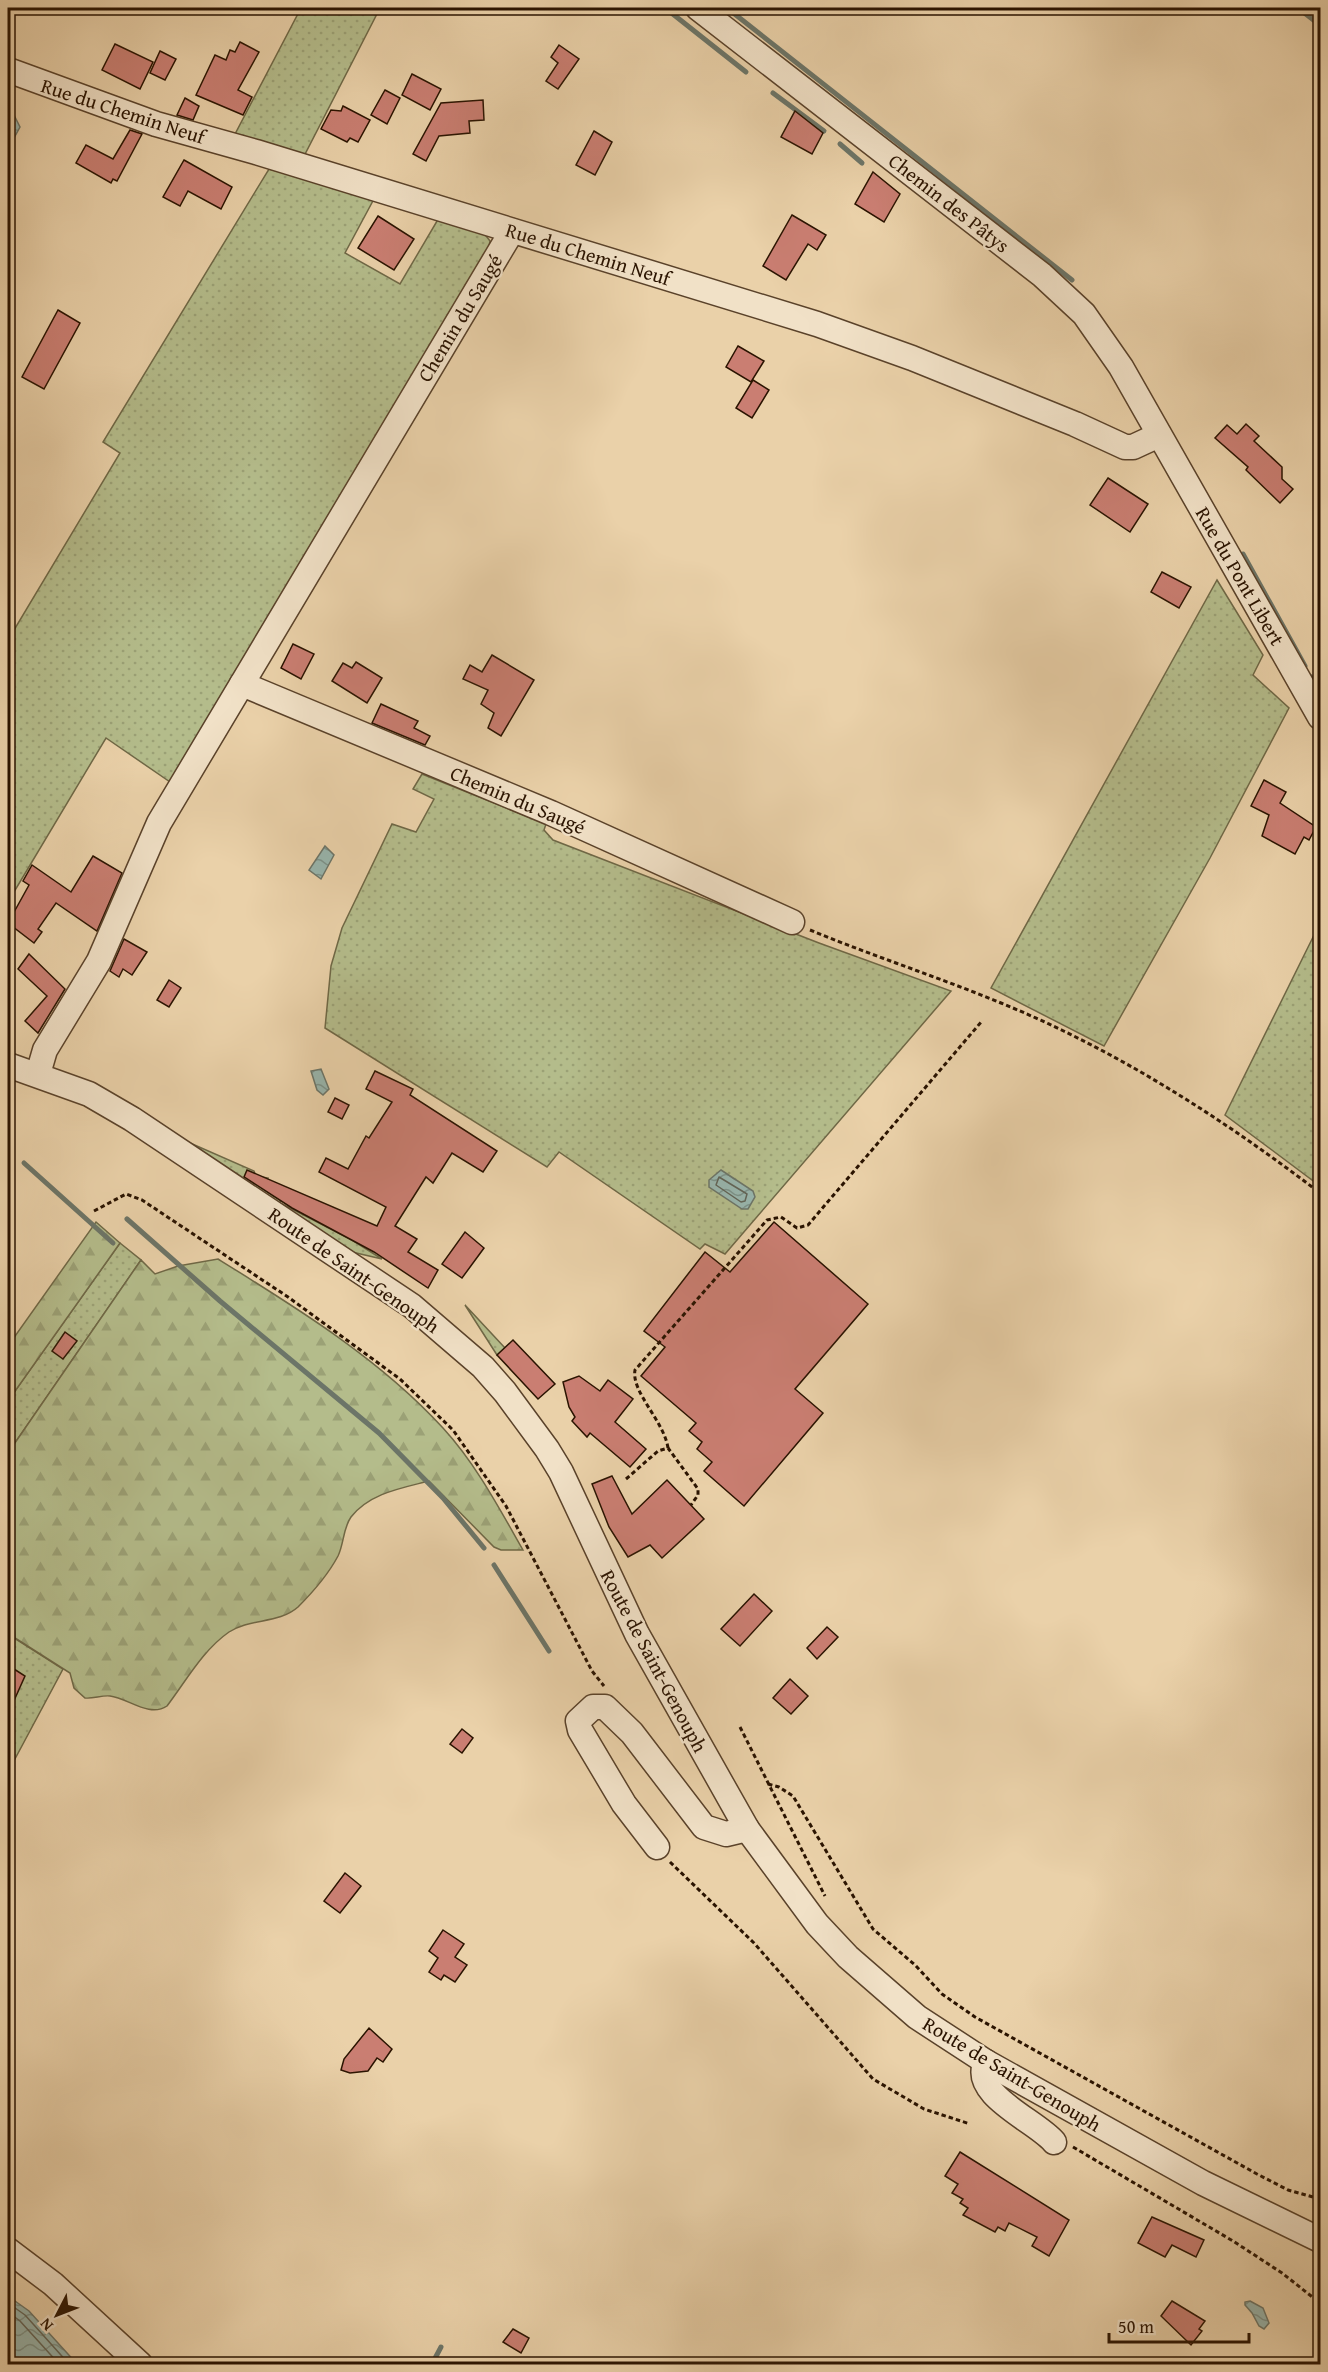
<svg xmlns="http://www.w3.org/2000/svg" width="1328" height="2372" font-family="'Gentium Book Plus',serif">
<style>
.grass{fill:url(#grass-dots);stroke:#6f6846;stroke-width:1.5}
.forest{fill:url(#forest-firs);stroke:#6f6846;stroke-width:1.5}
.water{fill:url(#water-waves);stroke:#6c7568;stroke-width:1.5}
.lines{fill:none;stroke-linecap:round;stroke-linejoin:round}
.shore{stroke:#616457;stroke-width:1.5}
.stream{stroke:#6c7568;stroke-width:5}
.building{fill:#ca7e72;stroke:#2a1300;stroke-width:1.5}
.minor-casing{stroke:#5a422a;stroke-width:27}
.path{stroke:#2a1300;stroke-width:3;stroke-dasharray:4.5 3;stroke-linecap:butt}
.minor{stroke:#f1e1c7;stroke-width:24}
.labels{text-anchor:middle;stroke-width:4.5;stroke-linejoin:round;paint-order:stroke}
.street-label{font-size:20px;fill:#2a1300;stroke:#f1e1c7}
</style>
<defs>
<pattern id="grass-dots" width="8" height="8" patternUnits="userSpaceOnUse" patternTransform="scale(1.5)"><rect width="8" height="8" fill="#b4bc8b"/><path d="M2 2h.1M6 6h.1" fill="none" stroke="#9ba176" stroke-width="1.8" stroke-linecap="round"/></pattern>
<pattern id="forest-firs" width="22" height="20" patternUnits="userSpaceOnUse" patternTransform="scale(1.5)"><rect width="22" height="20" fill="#b4bc8b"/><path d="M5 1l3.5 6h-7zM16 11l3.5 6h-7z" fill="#9ba176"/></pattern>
<pattern id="water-waves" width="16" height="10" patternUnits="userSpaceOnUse" patternTransform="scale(1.5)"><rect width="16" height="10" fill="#98b6ae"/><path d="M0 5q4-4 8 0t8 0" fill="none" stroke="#7c938b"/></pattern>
</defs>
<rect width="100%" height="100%" fill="#ead1a9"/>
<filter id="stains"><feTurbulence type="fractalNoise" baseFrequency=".00333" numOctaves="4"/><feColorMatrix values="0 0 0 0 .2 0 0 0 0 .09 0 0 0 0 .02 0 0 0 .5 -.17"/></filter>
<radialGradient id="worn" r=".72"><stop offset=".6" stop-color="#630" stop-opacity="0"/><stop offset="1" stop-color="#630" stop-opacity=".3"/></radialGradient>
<!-- grass -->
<g class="grass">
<path d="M301 8H380L303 158 234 136Z"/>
<path d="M269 169 375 197 345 253 400 284 440 216 483 232 490 241 487 258 173 784 106 738 8 902V640L120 453 103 442Z"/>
<path d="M1217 580 1263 655 1253 675 1289 708 1210 858 1104 1046 991 988Z"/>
<path d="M422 774 546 824 544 830 553 840 819 943 951 991 725 1254 705 1244 700 1249 559 1152 547 1167 325 1028 331 966 342 928 392 824 416 832 434 799 413 789Z"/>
<path d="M1320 923V1186L1225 1115Z"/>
<path d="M165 1132 254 1171 256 1176 268 1178 264 1189 281 1200 280 1203 352 1240 382 1259 352 1252Z"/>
<path d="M120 1243 141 1260 8 1453V1401Z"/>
<path d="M465 1305 505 1348 497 1355Z"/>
<path d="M8 1634 63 1669 8 1772Z"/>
</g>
<!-- forest -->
<g class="forest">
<path d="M96 1222 120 1243 8 1401V1346Z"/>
<path d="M218 1259C297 1308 380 1359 443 1428 476 1464 499 1508 523 1550H501L494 1547 429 1481C402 1488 370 1493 351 1517 343 1528 344 1544 338 1556 329 1573 311 1594 298 1607 279 1624 250 1618 229 1632 203 1650 186 1681 167 1706 149 1718 128 1698 110 1696 102 1695 93 1699 85 1698L74 1688 70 1673 15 1638 13 1610 8 1599V1453L141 1260 155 1274 178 1266Z"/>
</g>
<!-- water -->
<g class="water">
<path d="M14 115 20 127 8 149V118Z"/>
<path d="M325 846 334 855 321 879 309 870Z"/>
<path d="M321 1069 329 1089 323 1095 317 1090 311 1071Z"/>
<path d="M721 1170 753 1191 755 1197 748 1209H742L709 1187V1180Z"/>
<path d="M8 2296 29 2311 77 2364H8Z"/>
<path d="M1250 2301 1263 2308 1269 2323 1264 2329 1259 2326 1252 2313 1245 2305V2302Z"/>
</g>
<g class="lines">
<!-- shore -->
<g class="shore">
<path d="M719 1177 747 1194 745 1201 741 1202 716 1185Z"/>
<path d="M8 2303 25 2315 69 2364"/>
<path d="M8 2312 20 2321 59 2364"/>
</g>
<!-- stream -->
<g class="stream">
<path d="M727 8 1072 280"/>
<path d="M1298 8 1320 25"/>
<path d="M669 11 746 72"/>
<path d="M773 93 824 131"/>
<path d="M840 144 862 163"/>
<path d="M1243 554 1305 666"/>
<path d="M1311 677 1320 692"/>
<path d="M24 1163 113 1243"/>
<path d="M127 1219 220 1301 379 1433 443 1498 484 1548"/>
<path d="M494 1565 549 1651"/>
<path d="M432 2364 441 2347"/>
</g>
</g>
<!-- building -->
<g class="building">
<path d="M240 42 259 52 238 90 252 97 243 115 196 95 215 55 226 60 230 50 235 52Z"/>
<path d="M115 44 153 62 140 89 102 70Z"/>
<path d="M559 45 579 59 558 89 546 81 558 63 551 57Z"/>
<path d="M160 51 176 59 165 80 150 73Z"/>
<path d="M412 74 441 89 430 110 402 95Z"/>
<path d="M385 90 400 98 387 124 371 115Z"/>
<path d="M185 98 199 106 193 120 177 115Z"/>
<path d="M483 100 484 120 469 121 470 133 439 136 426 161 413 154 441 103Z"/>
<path d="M343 106 370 120 358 142 350 138 347 142 321 129 331 110 341 111Z"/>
<path d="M795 111 823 133 812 154 781 137Z"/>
<path d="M130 130 142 134 117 181 113 179 111 183 76 163 86 145 113 159Z"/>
<path d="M594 131 612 142 595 175 576 165Z"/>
<path d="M184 160 232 187 221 209 188 191 180 206 163 197Z"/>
<path d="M873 172 900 194 884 222 855 204Z"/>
<path d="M792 215 826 235 817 250 808 244 786 280 763 266Z"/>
<path d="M378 216 414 239 394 270 358 248Z"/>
<path d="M58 310 80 323 44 389 22 377Z"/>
<path d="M738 346 764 361 751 382 726 367Z"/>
<path d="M753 380 769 390 752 418 736 408Z"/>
<path d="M1246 424 1259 436 1254 441 1282 467V479L1293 489 1280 503 1246 470 1248 467 1215 438 1227 425 1237 434Z"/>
<path d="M1108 478 1148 504 1130 532 1090 505Z"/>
<path d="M1162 572 1191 587 1179 608 1151 592Z"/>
<path d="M293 644 314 654 301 679 281 668Z"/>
<path d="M492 655 534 680 501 736 488 728 494 713 481 704 488 690 463 679 470 665 482 672Z"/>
<path d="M356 662 382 678 367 703 332 681 343 663 352 668Z"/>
<path d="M381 704 418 721 414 728 430 736 425 745 372 723Z"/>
<path d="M1264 780 1286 792 1280 803 1316 827 1309 840 1304 837 1295 854 1262 836 1269 815 1251 806Z"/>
<path d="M93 856 122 873 97 931 56 903 38 929 42 932 34 943 8 923 29 885 23 881 32 865 71 892Z"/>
<path d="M124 939 147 952 132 975 123 969 119 977 110 971Z"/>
<path d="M29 954 65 989 38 1033 25 1021 47 996 18 969Z"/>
<path d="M169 980 181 988 169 1007 157 1000Z"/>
<path d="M375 1071 413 1089 410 1095 497 1151 483 1172 452 1153 433 1183 426 1177 395 1226 417 1239 408 1252 438 1270 428 1288 374 1252 292 1208 244 1177 247 1170 377 1226 386 1207 319 1172 326 1158 348 1169 366 1136 369 1138 392 1102 366 1089Z"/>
<path d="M335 1098 349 1105 342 1119 328 1112Z"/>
<path d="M774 1222 868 1304 795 1389 823 1413 744 1506 704 1471 712 1462 697 1449 702 1442 689 1431 696 1423 641 1376 665 1347 644 1331 705 1252 730 1272Z"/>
<path d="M465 1232 484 1248 462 1278 442 1264Z"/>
<path d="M65 1332 77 1341 63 1359 52 1351Z"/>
<path d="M513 1340 555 1384 538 1399 497 1355Z"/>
<path d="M579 1376 600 1391 608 1380 633 1399 615 1422 646 1449 630 1467 590 1433 587 1437 572 1421 575 1417 569 1407 563 1382Z"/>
<path d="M612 1476 632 1514 667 1480 704 1519 662 1558 650 1545 628 1557 609 1527 592 1484Z"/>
<path d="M754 1594 772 1611 740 1646 721 1629Z"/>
<path d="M827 1627 838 1637 817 1659 807 1648Z"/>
<path d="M14 1669 25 1676 8 1714V1680Z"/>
<path d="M790 1679 808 1696 791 1714 773 1698Z"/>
<path d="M462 1729 473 1738 462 1753 450 1744Z"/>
<path d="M345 1873 361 1886 340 1913 324 1901Z"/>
<path d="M443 1930 464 1944 455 1957 467 1965 455 1982 444 1975 441 1980 429 1972 438 1958 429 1951Z"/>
<path d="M369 2028 392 2049 383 2062 377 2058 368 2071 350 2073 341 2070 344 2059Z"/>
<path d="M960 2152 1069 2220 1049 2256 1032 2246 1037 2237 1009 2223 1005 2231 998 2227 995 2232 963 2215 968 2208 960 2203 963 2199 952 2193 958 2184 945 2176Z"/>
<path d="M1152 2217 1204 2240 1196 2257 1172 2245 1165 2257 1138 2243Z"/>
<path d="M1172 2301 1205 2321 1199 2329 1202 2331 1191 2345 1161 2316Z"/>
<path d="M513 2329 529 2338 521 2353 503 2342Z"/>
</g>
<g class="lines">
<!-- minor casing -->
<g class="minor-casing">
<g id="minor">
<path d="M698 8 1042 275 1084 314 1121 367 1320 717"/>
<path d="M8 70 156 124 256 152 817 324 912 358 1075 424 1125 447H1133L1159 435"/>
<path d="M242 684 551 813 792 922"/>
<path d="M8 1065 89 1094 132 1119 412 1306 483 1367 505 1392 547 1449 561 1472 637 1634 747 1829 817 1924 848 1957 917 2017 986 2062 1203 2183 1320 2240"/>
<path d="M38 1074 45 1050 99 961 159 823 512 231"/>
<path d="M657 1847 624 1804 580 1730 578 1721 593 1707H605L632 1733 704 1827 726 1834 747 1829"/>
<path d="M986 2062C970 2095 1037 2121 1054 2142"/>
<path d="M8 2250 53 2284 140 2364"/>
</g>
</g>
<!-- path -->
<g class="path">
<path d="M810 930C873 956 938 977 1001 1003 1116 1050 1222 1118 1320 1193"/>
<path d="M94 1211 126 1194 142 1200 288 1297 400 1379 453 1430 506 1506 592 1671 604 1686"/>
<path d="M668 1448C664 1421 631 1392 635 1370L767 1220 781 1217 797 1228 808 1225 982 1021"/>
<path d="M626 1479 658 1451 668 1448 698 1489V1495L691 1505"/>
<path d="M740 1727 825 1896"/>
<path d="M768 1784 779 1787 793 1796 873 1929 915 1965 942 1994 975 2017 1257 2174 1288 2190 1320 2199"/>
<path d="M670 1862 754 1943 873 2079 924 2109 970 2124"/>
<path d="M1073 2147 1233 2241 1282 2273 1320 2303"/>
</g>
<!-- minor -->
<use href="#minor" class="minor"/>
</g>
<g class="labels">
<!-- street labels -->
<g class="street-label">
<text transform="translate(123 111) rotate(18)" y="7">Rue du Chemin Neuf</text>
<text transform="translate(949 203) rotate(38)" y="7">Chemin des Pâtys</text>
<text transform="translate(588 254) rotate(17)" y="7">Rue du Chemin Neuf</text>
<text transform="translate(460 318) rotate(-59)" y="7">Chemin du Saugé</text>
<text transform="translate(1240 576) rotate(60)" y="7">Rue du Pont Libert</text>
<text transform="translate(518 800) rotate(23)" y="7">Chemin du Saugé</text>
<text transform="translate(354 1270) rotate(35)" y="7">Route de Saint-Genouph</text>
<text transform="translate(654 1661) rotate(62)" y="7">Route de Saint-Genouph</text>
<text transform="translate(1012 2074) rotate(31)" y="7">Route de Saint-Genouph</text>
</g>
</g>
<!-- margin -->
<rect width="1328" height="2372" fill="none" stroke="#ead1a9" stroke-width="30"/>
<rect x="9" y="9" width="1310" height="2354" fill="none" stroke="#2a1300" stroke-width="3"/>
<rect x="15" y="15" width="1298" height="2342" fill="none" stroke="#2a1300" stroke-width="1.5"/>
<!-- north arrow -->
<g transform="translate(57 2315) rotate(228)" stroke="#f1e1c7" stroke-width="4.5" paint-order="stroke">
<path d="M0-4.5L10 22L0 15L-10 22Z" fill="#2a1300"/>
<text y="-9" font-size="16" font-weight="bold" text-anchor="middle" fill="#2a1300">N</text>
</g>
<!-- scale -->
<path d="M1109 2333v9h140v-9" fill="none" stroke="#2a1300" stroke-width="3"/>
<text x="1118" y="2333" font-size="18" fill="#2a1300" stroke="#f1e1c7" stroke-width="4.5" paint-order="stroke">50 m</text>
<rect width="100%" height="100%" filter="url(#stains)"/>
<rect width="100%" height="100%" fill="url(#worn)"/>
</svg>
